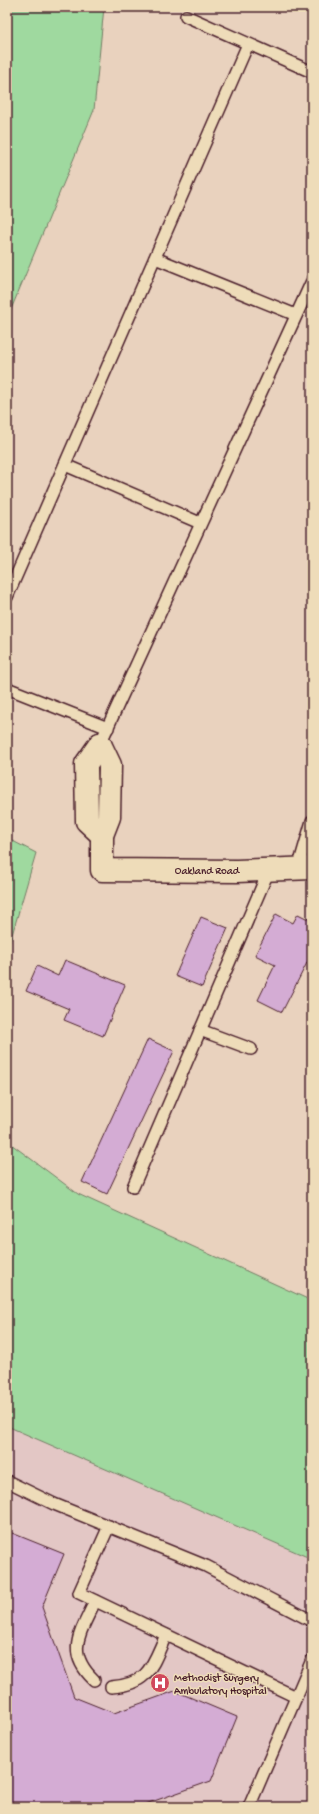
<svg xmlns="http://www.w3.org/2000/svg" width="319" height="1814" font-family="'Gochi Hand',sans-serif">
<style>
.built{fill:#e3c7c5}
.green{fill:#9fd99f;stroke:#747c65}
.building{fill:#d4acd4;stroke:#4a1f2b}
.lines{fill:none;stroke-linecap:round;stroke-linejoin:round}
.lane-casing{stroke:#4a1f2b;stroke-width:14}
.street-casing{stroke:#4a1f2b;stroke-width:25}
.lane{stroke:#eedcb9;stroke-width:11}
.street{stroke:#eedcb9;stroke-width:22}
.labels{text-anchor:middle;stroke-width:3;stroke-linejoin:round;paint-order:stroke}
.street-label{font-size:11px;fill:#4a1f2b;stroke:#eedcb9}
.poi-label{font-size:11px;fill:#4a1f2b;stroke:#eedcb9;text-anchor:start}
</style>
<rect width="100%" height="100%" fill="#e9d2be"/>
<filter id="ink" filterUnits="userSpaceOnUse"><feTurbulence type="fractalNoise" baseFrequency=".025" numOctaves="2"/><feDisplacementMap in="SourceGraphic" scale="8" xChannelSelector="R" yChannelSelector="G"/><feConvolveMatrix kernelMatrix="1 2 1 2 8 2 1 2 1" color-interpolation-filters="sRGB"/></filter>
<g filter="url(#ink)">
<!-- built -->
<path class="built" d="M7 1426 312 1559V1807H7Z"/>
<!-- green -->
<g class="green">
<path d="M7 7H104L94 110 7 319Z"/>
<path d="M7 838 36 853 7 952Z"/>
<path d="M7 1141 78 1194 312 1301V1559L7 1426Z"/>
</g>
<!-- building -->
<g class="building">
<path d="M276 914 293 923 298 914 312 921V953L282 1012 258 1000 275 965 255 955Z"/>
<path d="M201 917 228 928 202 987 175 976Z"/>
<path d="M65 960 125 985 103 1036 64 1020 69 1009 26 991 37 966 58 976Z"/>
<path d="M148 1039 174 1051 107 1194 82 1182Z"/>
<path d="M7 1531 64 1554 42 1607 74 1697 114 1713 175 1691 237 1717 211 1781 137 1807H7Z"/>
</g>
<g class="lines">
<!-- lane casing -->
<g class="lane-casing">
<g id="lane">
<path d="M186 16 312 72"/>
<path d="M155 258 296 315"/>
<path d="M65 465 200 523"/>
<path d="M7 597 248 44"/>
<path d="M7 688 108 728"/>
<path d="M100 744 312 281"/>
<path d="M298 869 312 821"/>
<path d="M200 1030 251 1049"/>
<path d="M133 1187 269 870"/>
<path d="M7 1481 54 1504 206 1566 312 1621"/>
<path d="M109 1526 79 1593 296 1697"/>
<path d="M94 1680C64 1651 81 1633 95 1601"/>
<path d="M111 1687C150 1684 152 1665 166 1635"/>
<path d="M249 1807 312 1660"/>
</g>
</g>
<!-- street casing -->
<g class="street-casing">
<g id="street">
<path d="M100 744 110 765 109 817 102 835V870L237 871 312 868"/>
<path d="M100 744 86 764 87 821 102 835"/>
</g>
</g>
<!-- lane -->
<use href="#lane" class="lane"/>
<!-- street -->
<use href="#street" class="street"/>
</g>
</g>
<!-- icons -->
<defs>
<g id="hospital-disc" transform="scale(1)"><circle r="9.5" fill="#d1495b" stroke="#eedcb9"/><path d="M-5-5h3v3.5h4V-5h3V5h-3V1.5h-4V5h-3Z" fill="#fff"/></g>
</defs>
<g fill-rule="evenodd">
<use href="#hospital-disc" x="160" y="1683"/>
</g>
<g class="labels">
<!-- street labels -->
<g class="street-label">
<text x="207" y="874">Oakland Road</text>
</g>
<!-- poi labels -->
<g class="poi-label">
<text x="174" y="1681">Methodist Surgery<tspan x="174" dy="13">Ambulatory Hospital</tspan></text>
</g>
</g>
<!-- margin -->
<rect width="319" height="1814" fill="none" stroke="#eedcb9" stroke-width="24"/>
<rect x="12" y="12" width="295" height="1790" fill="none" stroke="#4a1f2b" stroke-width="1.5" filter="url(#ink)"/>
</svg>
